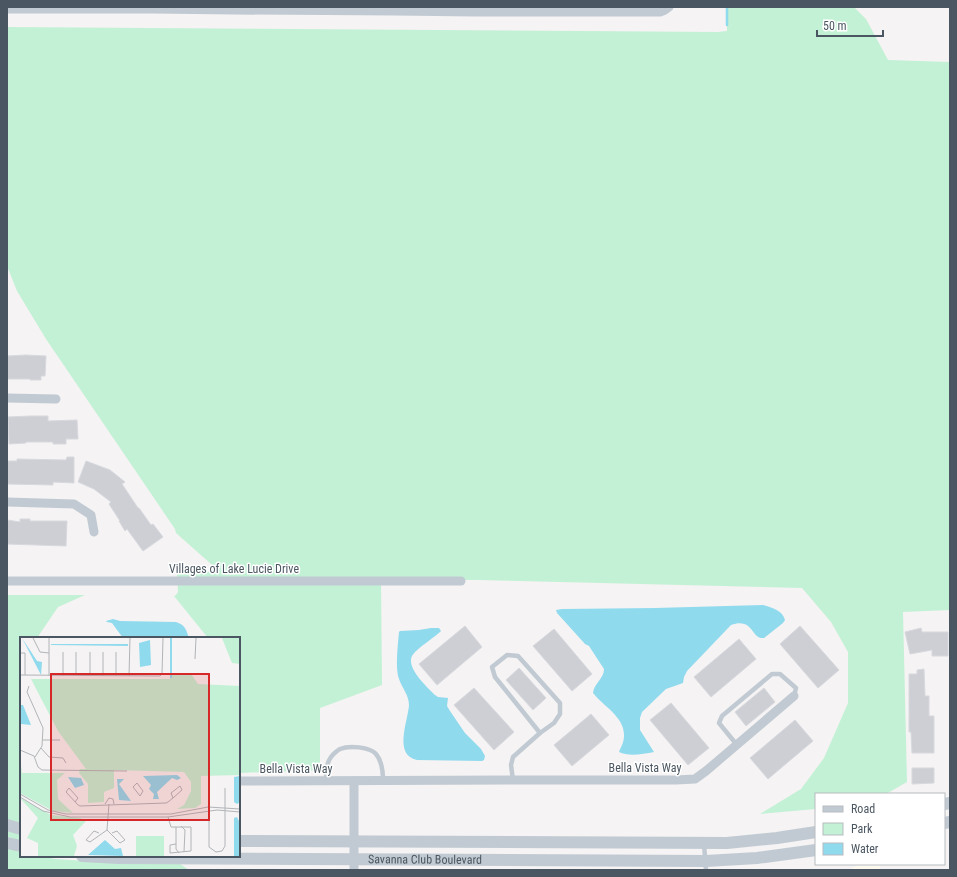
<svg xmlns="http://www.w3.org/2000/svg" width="957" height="877" font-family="'Roboto Condensed',sans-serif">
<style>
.commercial{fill:#fdf9ef}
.green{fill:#c3f1d5}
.water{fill:#90daee}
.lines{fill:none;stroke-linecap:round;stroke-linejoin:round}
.stream{stroke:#90daee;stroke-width:2.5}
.building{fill:#cdcfd5;stroke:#d7d9de}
.service{stroke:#c1cad2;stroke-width:4.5}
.minor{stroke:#c1cad2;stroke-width:9}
.tertiary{stroke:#c1cad2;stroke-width:12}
.labels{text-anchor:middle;stroke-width:3;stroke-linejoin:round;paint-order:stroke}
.street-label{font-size:12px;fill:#4a5661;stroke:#fff}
.inset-river{fill:none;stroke:#90daee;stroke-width:2}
.inset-road{fill:none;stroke:#b1b4b9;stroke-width:1}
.view{fill:#d62828;fill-opacity:0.15;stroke:#d62828;stroke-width:2}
.inset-edge{fill:none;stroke:#4a5661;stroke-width:2}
</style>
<rect width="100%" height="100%" fill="#f5f3f3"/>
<!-- commercial -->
<path class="commercial" d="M859 864H880V870H849Z"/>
<!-- green -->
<g class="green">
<path d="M727 7H854L866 19 888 60 950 62V610L903 612 907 782 886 794H816V809L760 814 801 789 824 758 848 703V652L831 622 802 588 478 580 381 579 382 685 320 708V770L239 773V638H208L174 596 176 595 178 592 177 573 217 571 211 564 176 533 175 529 46 339 17 291 7 266V27L718 32 727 31Z"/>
<path d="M7 595H85L58 607 39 635V638H21V824L7 820Z"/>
<path d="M7 830 21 834V841L7 837Z"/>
<path d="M7 848 21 851V856H41L55 859 118 863 180 864 189 870H7Z"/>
</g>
<!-- water -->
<g class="water">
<path d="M763 605C773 608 782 610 785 620L783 623 764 638C751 640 754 617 731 625L687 671 684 677 683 683 666 689 642 712 640 718V730L654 752C643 754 629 757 619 752 621 747 624 742 624 736 625 717 603 706 593 693 594 683 604 679 604 669L589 646 585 644 557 613 556 610 562 609 655 608Z"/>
<path d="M113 619 120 621 176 622C185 625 186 629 189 638H123L112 623 107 622 106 621Z"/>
<path d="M431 628H439L441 631C435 637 416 649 412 656 406 668 427 687 435 695L438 697 448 698 447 706 450 711 465 733 481 749 485 756 484 760 482 761 417 760C393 755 408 721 409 705 409 695 402 688 399 679 395 668 398 644 399 632L400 631 419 630Z"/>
</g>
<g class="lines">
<!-- stream -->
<path class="stream" d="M727 25V7"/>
</g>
<!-- building -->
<g class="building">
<path d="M26 355 46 356 45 376H41V380H30V379H7V356Z"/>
<path d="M31 416H48V421L77 420 78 439H66V444H53V442H26V443L9 444 8 417Z"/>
<path d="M67 457H74V483L53 482V485L7 484V461H17V459L66 460Z"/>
<path d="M86 461 110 470 125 482 122 484 138 508H139L151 525 153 524 163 537 143 551 127 529 125 531 119 521H120L109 504 111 502 94 489 78 482Z"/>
<path d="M20 519H30V521H67L66 546 7 544V520L20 522Z"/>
<path d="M465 626 482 647 437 685 419 664Z"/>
<path d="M800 626 839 670 818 688 780 644Z"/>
<path d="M921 628 922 632H948V656H932V650L910 654 905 632Z"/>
<path d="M554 629 592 674 572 691 533 646Z"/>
<path d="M739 639 756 659 711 697 694 677Z"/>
<path d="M519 668 546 698 533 710 506 680Z"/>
<path d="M924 669 925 696H929V716H934V753H912L911 732H909V674H917V670Z"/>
<path d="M474 688 514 732 494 750 454 705Z"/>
<path d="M764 688 775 702 746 726 735 712Z"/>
<path d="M671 703 709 748 688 765 650 720Z"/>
<path d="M591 714 609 735 572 766 554 745Z"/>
<path d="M795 720 813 741 768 779 750 758Z"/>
<path d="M912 768H934V783L912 784Z"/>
</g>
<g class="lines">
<!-- service -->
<g class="service">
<path d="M507 655 518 656 560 703V714L554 723 540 733 495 677 492 667Z"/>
<path d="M737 745 719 723 722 716 772 674H780L796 688 794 696"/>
<path d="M513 780 511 765 513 757 540 733"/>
<path d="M326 781C326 773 326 764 331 757 333 754 338 750 340 749 349 745 370 747 376 754 382 761 383 771 383 781"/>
<path d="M704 844 706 870"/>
</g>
<!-- minor -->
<g class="minor">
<path d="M7 9H153L235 10 396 11 475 12H660L665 10 669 7"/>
<path d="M7 398 56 399"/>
<path d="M7 502 74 504 91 515 94 532"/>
<path d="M7 581H461"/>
<path d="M239 781 513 780H676L695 779 706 771 794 696"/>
<path d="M354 781V870"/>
</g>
<!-- tertiary -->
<g class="tertiary">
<path d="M944 804 950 803"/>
<path d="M944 823 950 822"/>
<path d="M7 825 21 829"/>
<path d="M239 841 727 843 777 838 816 832"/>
<path d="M7 843 21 846"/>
<path id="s1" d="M82 856 118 858 706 861 757 858 816 850"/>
</g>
</g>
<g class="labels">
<!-- street labels -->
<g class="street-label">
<text x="234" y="573">Villages of Lake Lucie Drive</text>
<text x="645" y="772">Bella Vista Way</text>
<text x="296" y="773">Bella Vista Way</text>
<text dy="4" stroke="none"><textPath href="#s1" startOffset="343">Savanna Club Boulevard</textPath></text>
</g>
</g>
<!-- overview -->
<g transform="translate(20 637)">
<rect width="220" height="220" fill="#f5f3f3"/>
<path d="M202 1H220V27L212 26ZM151 36 172 38 178 47 220 49V138L181 139V167L175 171 157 172 164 168 171 154V145L164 135 94 133V151L84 155V165L68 166V147L59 136 60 132H66L38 94 11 42H150ZM0 121 2 136H45L37 143 38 162 53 176 33 174 0 156ZM0 161 31 178 60 181 66 184 53 198 57 209 54 219H18V206L7 201 18 181ZM116 199H144V219H116Z" fill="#c3f1d5"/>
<path d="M2 1 17 24 22 25 21 38ZM130 3 131 28 120 30 119 6ZM31 7H108V9L31 8ZM1 68H3L11 88 1 87ZM157 138 161 141 157 143 152 141 137 155 139 162H133L134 157 129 152 131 148 123 139ZM220 139V165L217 167 214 165V140ZM48 140 61 141 64 148 55 151ZM97 142H104L99 147 111 164 99 163ZM217 180 220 186V219H214V181ZM85 203 95 212 101 211 103 219 68 218Z" fill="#90daee"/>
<path class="inset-river" d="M151 41V1"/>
<path class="inset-road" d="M13 1 20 15 29 16M29 1V39M0 16H5V38M175 22 176 1M0 38 140 39 142 37 143 1M56 38V15M43 39V15M70 39V15M83 39V15M96 39V15M109 39 110 1M9 49 7 55 23 91 22 109 15 120M23 103H40M21 111 29 120 43 121 46 126M0 113 14 119 18 130 22 133 107 134M117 146 123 154 120 159 113 150ZM189 151V210L196 215 202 214 205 209V151M0 157 28 173 46 177H151L188 170 220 172M0 160 23 174 50 180H148L197 173 220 175M55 165 58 161 49 151 46 155 58 168 60 169 146 166 148 165 153 161 162 153 160 149 151 156 153 161M85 167 89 161 93 162 94 167M148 180 151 190H171V214L150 216V208L156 207M161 189 165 193 164 215M156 190V212L159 216M87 193 89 167M79 196 74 194 66 203 70 205 87 193 100 206 105 203 97 194 92 196"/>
<path class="view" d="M31 37H189V183H31Z"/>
<rect width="220" height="220" class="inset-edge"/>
</g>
<!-- border -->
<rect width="957" height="877" fill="none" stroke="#4a5661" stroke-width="16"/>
<!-- legend -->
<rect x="815" y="793" width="130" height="72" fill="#ffffff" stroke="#b7bbc0"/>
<rect x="823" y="806" width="20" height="6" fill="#c1cad2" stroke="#b7bbc0"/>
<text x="851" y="813" font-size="12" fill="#4a5661">Road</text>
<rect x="823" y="823" width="20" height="12" fill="#c3f1d5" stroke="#b7bbc0"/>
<text x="851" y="833" font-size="12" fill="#4a5661">Park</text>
<rect x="823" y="843" width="20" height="12" fill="#90daee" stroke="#b7bbc0"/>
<text x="851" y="853" font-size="12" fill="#4a5661">Water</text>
<!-- scale -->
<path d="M817 30v6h66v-6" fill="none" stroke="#4a5661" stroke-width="2"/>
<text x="823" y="30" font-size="12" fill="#4a5661" stroke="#ffffff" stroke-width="3" paint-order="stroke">50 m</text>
</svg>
